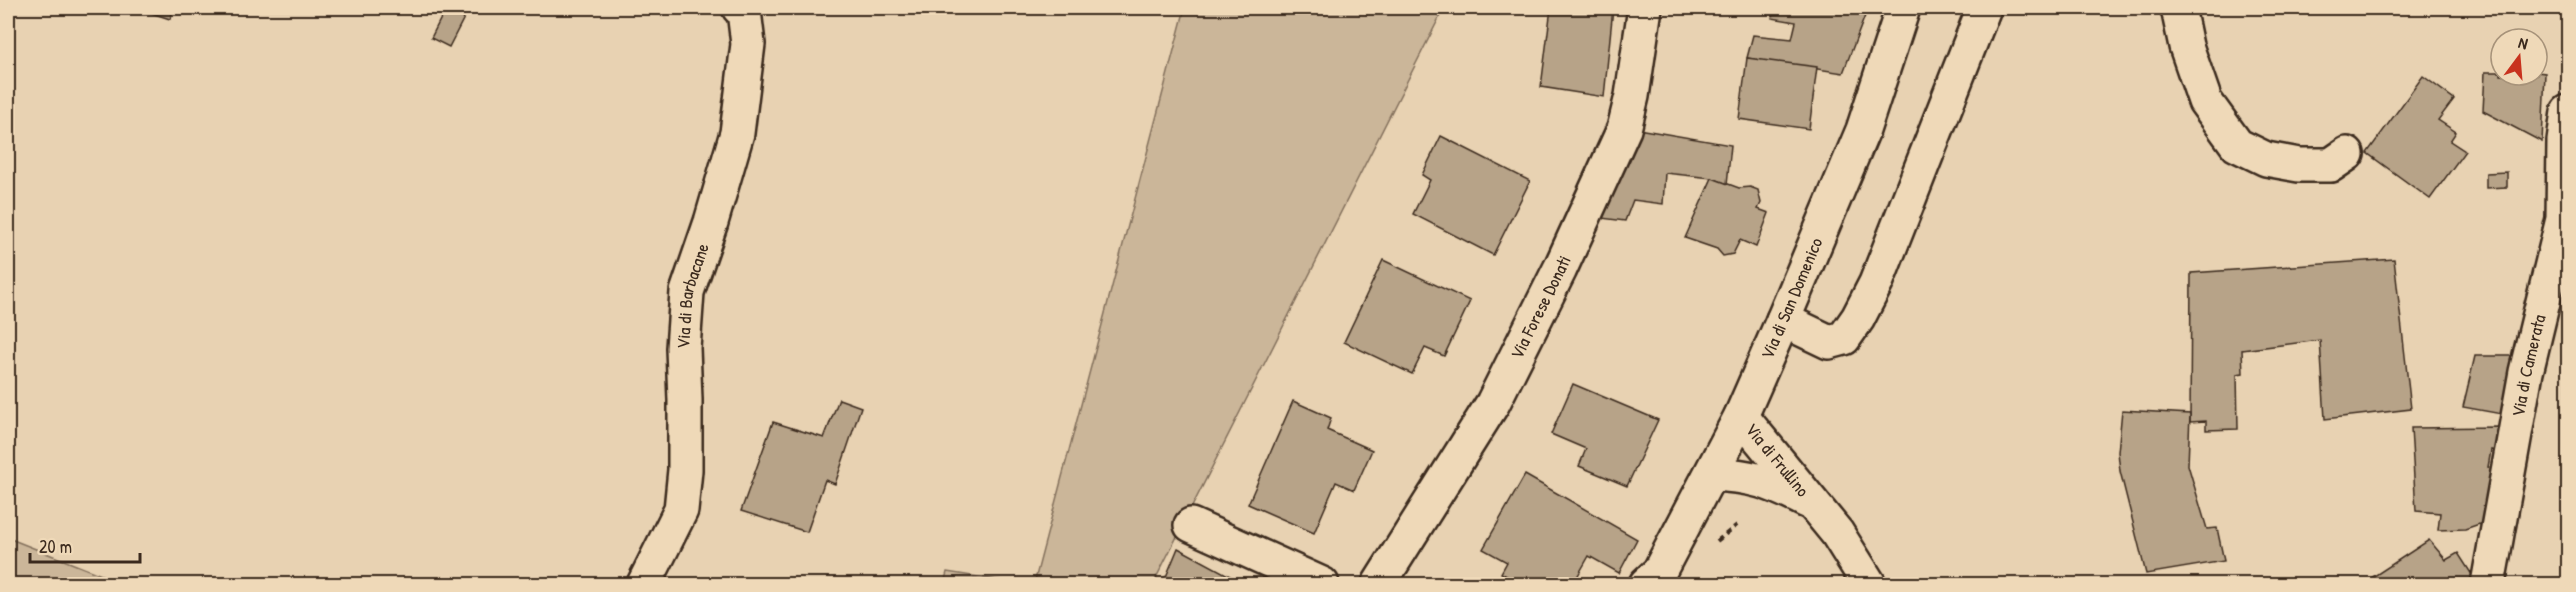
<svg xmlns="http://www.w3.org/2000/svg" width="2576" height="592" font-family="'Patrick Hand',sans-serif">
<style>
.green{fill:#cbb699;stroke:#83705c;stroke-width:1.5}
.building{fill:#b7a388;stroke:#3b2a1e;stroke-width:1.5}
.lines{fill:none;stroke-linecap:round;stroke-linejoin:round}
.minor-casing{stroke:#3b2a1e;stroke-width:38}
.major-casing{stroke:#3b2a1e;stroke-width:38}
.path{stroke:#3b2a1e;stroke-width:4;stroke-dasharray:6 4.5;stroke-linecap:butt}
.minor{stroke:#efd9b8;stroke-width:33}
.major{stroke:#efd9b8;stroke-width:33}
.labels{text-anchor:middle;stroke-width:5;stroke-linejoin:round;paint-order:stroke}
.street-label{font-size:18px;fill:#3b2a1e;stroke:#efd9b8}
</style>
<rect width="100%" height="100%" fill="#e8d2b2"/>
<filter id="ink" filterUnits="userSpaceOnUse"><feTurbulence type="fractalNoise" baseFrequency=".0167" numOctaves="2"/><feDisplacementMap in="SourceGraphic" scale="12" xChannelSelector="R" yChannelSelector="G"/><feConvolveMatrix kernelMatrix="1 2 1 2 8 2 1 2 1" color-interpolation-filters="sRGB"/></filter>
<g filter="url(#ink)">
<!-- green -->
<g class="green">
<path d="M1185 8H1442L1441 14 1153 584H1034Z"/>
<path d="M8 538 124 584H8Z"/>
<path d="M947 572 1022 584H944Z"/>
</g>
<!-- building -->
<g class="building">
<path d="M136 8H174L170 19Z"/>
<path d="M446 8H469L449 47 431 38Z"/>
<path d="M1551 8H1613L1604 97 1541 87Z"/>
<path d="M1775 8H1868L1843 73 1747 58 1753 35 1792 39 1796 22 1772 18Z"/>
<path d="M1747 58 1817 67 1809 129 1739 119Z"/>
<path d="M2485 72H2501V75H2537V72L2545 73 2542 142 2483 111Z"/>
<path d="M2423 76 2454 99 2438 120 2456 132 2450 141 2465 151 2430 199 2367 153Z"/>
<path d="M1638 129 1731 145 1727 184 1712 178 1665 173 1663 204 1633 200 1625 221 1593 217Z"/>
<path d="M1441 136 1530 181 1493 255 1413 214 1430 180 1422 175Z"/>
<path d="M2507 172V187L2486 188V173Z"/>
<path d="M1712 178 1739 188 1750 187 1758 190 1761 203 1758 209 1769 213 1756 247 1740 240 1733 254 1723 256 1717 249 1685 238Z"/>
<path d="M2394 259 2411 409 2325 419 2320 340 2242 350 2243 373 2237 374 2238 429 2206 430V421L2190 422 2191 273Z"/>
<path d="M1383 260 1470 301 1444 356 1425 348 1412 374 1344 342Z"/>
<path d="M2475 356H2522L2507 415 2463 407Z"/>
<path d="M1573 384 1658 420 1627 486 1579 466 1586 449 1551 434Z"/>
<path d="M839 399 861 407 835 484 825 480 807 532 741 511 773 422 824 438Z"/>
<path d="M1293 401 1331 418 1327 430 1372 450 1354 490 1336 482 1314 533 1248 504Z"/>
<path d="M2122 410 2190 414 2188 465 2207 529 2217 528 2224 561 2146 574 2120 471 2118 452Z"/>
<path d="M2500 427 2496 451 2491 450 2488 467 2495 468 2491 520 2465 529 2438 530 2440 513 2416 511 2411 428Z"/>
<path d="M1525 475 1637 539 1619 573 1589 556 1573 584H1521L1501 573 1507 562 1483 549Z"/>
<path d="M2429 540 2446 560 2458 553 2478 584H2362Z"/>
<path d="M1178 548 1232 577 1230 584H1163Z"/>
</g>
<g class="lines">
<!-- minor casing -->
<g class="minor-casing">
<g id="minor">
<path d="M2178 8 2186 46 2205 101 2237 145 2266 159 2299 165H2331L2347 154"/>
<path d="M1783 320 1829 342 1844 338 1858 318 1876 283 1984 8"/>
<path id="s1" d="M1741 416 1837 533 1869 584"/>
<path d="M1712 474C1754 476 1770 482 1807 501"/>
<path d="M1191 525 1322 584"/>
<path id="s2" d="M644 584 681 510 685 470V400L683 348 687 292 711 222 737 133 748 44 744 11 739 8"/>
<path id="s3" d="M1379 584 1493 403 1560 269 1624 129 1632 96 1645 8"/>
<path id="s4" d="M2488 584 2526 372 2563 219 2564 141 2568 112"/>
</g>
</g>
<!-- major casing -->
<g class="major-casing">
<g id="major">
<path id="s5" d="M1646 584 1659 572 1741 416 1783 320 1863 130 1903 8"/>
</g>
</g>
<!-- path -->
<path class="path" d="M1717 541 1737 525"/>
<!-- minor -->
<use href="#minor" class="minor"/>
<!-- major -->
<use href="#major" class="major"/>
</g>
</g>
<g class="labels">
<!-- street labels -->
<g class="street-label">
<text dy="6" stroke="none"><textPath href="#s2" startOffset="298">Via di Barbacane</textPath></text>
<text dy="6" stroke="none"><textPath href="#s5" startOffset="322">Via di San Domenico</textPath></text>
<text dy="6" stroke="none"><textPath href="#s3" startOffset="321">Via Forese Donati</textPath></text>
<text dy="6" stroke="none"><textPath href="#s4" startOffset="222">Via di Camerata</textPath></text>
<text dy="6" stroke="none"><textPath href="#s1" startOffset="57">Via di Frullino</textPath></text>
</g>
</g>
<!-- margin -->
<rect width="2576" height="592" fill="none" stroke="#efd9b8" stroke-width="30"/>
<rect x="15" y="15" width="2546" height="562" fill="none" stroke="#3b2a1e" stroke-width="2" filter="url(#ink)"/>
<!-- north arrow -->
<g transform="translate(2519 57) rotate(16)"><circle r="28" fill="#efd9b8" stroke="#a7937a" stroke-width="1.5"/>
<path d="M0-4.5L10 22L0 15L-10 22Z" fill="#c8321e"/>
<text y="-9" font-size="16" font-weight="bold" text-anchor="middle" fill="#3b2a1e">N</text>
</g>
<!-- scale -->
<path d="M30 553v9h110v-9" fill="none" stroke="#3b2a1e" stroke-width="3"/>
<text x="39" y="553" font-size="18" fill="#3b2a1e" stroke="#efd9b8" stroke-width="4.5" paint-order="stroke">20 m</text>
</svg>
